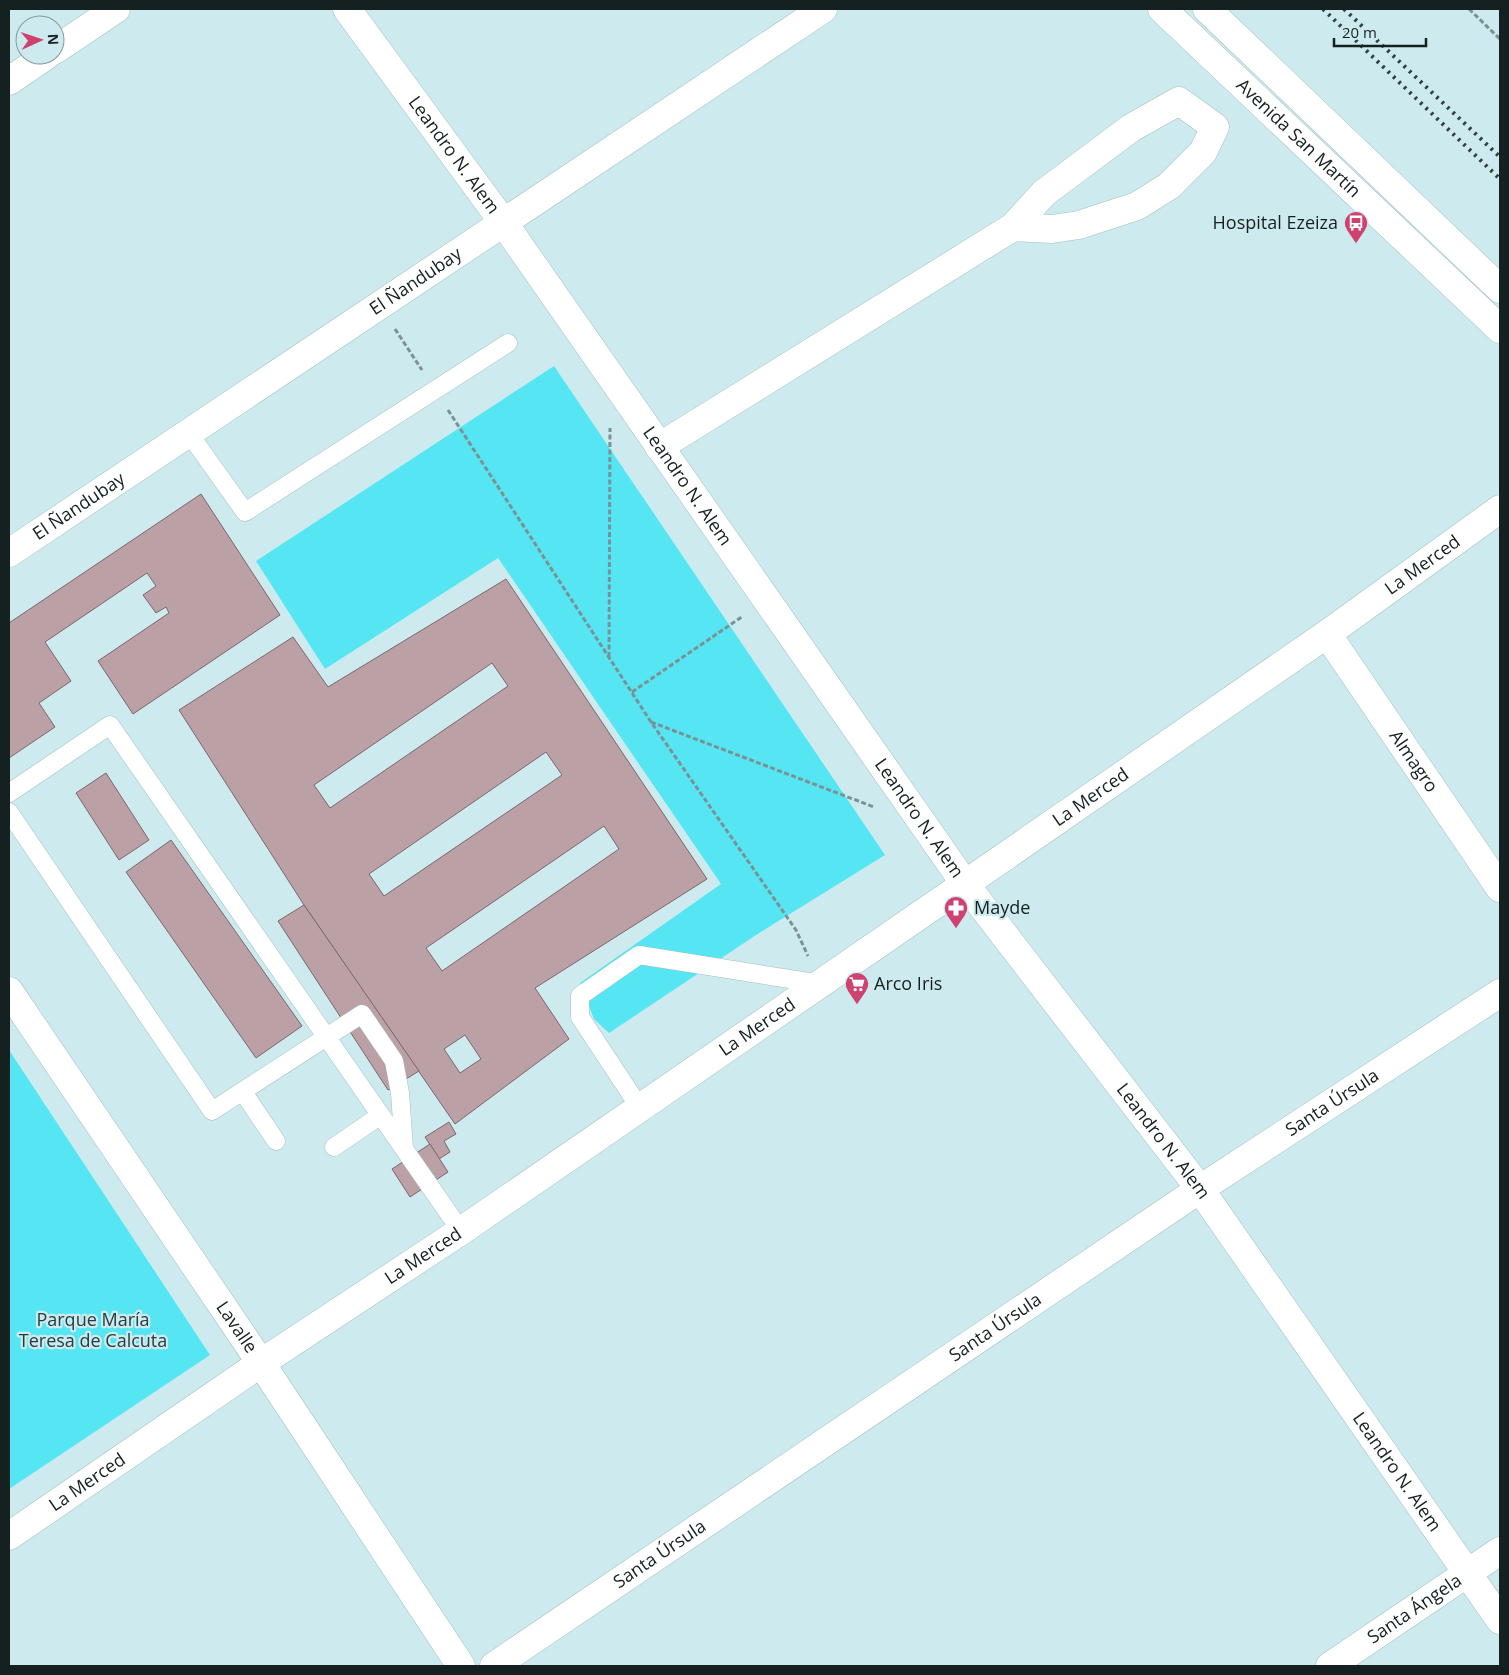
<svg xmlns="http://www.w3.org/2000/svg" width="1509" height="1675" font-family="'Open Sans',sans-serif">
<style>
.green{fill:#56e6f3}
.building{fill:#bba1a6;stroke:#7d656a;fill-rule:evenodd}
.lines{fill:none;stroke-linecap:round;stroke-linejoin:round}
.lane-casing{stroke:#a2bfc2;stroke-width:19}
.street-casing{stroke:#a2bfc2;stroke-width:29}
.secondary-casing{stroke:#a2bfc2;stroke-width:29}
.path{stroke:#7b9193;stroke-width:3;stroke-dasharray:5 2.5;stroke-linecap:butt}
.lane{stroke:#fff;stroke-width:18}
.street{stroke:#fff;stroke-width:28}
.secondary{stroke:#fff;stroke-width:28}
.rail{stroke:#313f40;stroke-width:4;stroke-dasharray:2.5 5;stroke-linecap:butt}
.labels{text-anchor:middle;stroke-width:4.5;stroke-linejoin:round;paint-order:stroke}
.street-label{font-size:18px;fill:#152021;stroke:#cdebee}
.poi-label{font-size:18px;fill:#152021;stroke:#cdebee;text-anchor:start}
.park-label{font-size:18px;fill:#243d40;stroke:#cdebee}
</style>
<rect width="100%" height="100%" fill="#cdebee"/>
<!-- green -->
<g class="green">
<path d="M554 366 885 855 756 935 609 1033 594 1019 580 983 721 884 498 558 325 669 256 561Z"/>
<path d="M9 1050 210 1355 9 1489Z"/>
</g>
<!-- building -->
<g class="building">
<path d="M201 494 280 615 133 714 98 661 169 613 166 607 156 613 143 595 156 586 147 573 45 642 71 681 39 703 55 727 9 758V623Z"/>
<path d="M506 579 707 879 535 988 569 1039 455 1124 304 905 179 710 293 637 328 687ZM492 663 508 686 330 808 314 785ZM546 752 562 775 384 896 369 874ZM604 826 619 849 442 971 426 948ZM465 1035 481 1059 460 1073 444 1049Z"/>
<path d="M106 773 149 840 119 860 76 793Z"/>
<path d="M171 840 302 1026 256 1058 126 872Z"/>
<path d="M304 905 419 1071 388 1090 278 921Z"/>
<path d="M449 1122 456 1134 444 1141 450 1152 439 1159 425 1137Z"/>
<path d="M430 1144 448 1172 410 1197 392 1169Z"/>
</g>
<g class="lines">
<!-- lane casing -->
<g class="lane-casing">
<g id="lane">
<path d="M188 432 245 512 508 343"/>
<path d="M9 793 110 725 461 1231"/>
<path d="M9 812 212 1111 362 1014 394 1061 400 1093 404 1148"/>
<path d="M243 1092 276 1141"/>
<path d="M640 1108 580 1017V996L639 955 821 984"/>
<path d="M334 1147 381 1115"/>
</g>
</g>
<!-- street casing -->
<g class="street-casing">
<g id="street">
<path id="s1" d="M347 9 503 222 965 884 1200 1189 1500 1620"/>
<path d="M55 50 116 9"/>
<path d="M9 81 47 55"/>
<path d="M659 447 1013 227 1052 229 1079 225 1137 206 1169 186 1203 152 1215 127 1179 101 1131 128 1044 193 1013 227"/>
<path id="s2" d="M9 553 823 9"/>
<path id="s3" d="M1327 634 1500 888"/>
<path id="s4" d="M9 991 261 1363 461 1666"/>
<path id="s5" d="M9 1536 261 1363 461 1231 965 884 1327 634 1500 509"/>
<path id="s6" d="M494 1666 1200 1189 1500 993"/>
<path id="s7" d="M1330 1666 1500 1551"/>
</g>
</g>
<!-- secondary casing -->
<g class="secondary-casing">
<g id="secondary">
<path id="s8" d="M1162 9 1500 329"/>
<path d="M1207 9 1500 289"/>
</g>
</g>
<!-- path -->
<g class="path">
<path d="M1469 9 1500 39"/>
<path d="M395 329 422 370"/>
<path d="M448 410 651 722 796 930 808 956"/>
<path d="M609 657 610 428"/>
<path d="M632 692 743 616"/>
<path d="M651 722 874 807"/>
</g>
<!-- lane -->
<use href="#lane" class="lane"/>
<!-- street -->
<use href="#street" class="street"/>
<!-- secondary -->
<use href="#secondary" class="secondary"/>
<!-- rail -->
<g class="rail">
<path d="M1323 9 1500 179"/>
<path d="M1344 9 1500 157"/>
</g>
</g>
<!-- icons -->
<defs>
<g id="bus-pin" transform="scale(1.25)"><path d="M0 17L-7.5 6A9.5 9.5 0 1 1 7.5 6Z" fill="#cf416f" stroke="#cdebee"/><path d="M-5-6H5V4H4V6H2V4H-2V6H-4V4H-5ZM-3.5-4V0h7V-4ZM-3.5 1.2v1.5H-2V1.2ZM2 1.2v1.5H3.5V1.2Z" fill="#fff"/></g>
<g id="pharmacy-pin" transform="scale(1.25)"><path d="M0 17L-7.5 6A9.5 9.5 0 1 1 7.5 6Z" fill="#cf416f" stroke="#cdebee"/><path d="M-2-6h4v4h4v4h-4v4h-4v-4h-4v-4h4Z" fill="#fff"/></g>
<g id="supermarket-pin" transform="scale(1.25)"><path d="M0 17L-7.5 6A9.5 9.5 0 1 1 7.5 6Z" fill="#cf416f" stroke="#cdebee"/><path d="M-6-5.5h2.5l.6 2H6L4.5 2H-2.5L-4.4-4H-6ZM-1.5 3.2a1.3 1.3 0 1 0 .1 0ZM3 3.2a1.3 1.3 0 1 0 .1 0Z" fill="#fff"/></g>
</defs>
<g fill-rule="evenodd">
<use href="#bus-pin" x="1356" y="223"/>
<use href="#pharmacy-pin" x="956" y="908"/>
<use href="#supermarket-pin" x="857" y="984"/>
</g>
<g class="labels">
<!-- street labels -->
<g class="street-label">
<text dy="6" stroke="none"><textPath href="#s8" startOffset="188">Avenida San Martín</textPath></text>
<text dy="6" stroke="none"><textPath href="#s1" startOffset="181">Leandro N. Alem</textPath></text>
<text dy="6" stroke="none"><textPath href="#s2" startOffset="489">El Ñandubay</textPath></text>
<text dy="6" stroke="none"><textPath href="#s1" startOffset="586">Leandro N. Alem</textPath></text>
<text dy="6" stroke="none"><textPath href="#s2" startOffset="84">El Ñandubay</textPath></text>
<text dy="6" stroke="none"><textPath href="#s5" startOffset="1715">La Merced</textPath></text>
<text dy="6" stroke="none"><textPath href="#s3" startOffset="154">Almagro</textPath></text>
<text dy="6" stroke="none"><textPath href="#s5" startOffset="1310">La Merced</textPath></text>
<text dy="6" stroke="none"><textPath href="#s1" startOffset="991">Leandro N. Alem</textPath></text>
<text dy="6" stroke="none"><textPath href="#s5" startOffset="905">La Merced</textPath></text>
<text dy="6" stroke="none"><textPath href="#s6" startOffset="1010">Santa Úrsula</textPath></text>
<text dy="6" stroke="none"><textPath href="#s1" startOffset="1396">Leandro N. Alem</textPath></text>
<text dy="6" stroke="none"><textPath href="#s5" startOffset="500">La Merced</textPath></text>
<text dy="6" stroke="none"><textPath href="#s4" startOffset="406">Lavalle</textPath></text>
<text dy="6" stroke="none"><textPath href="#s6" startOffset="605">Santa Úrsula</textPath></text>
<text dy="6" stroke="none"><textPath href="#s1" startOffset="1801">Leandro N. Alem</textPath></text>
<text dy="6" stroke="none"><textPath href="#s5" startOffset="95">La Merced</textPath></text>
<text dy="6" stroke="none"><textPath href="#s6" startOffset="200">Santa Úrsula</textPath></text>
<text dy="6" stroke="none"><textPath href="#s7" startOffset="102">Santa Ángela</textPath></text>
</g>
<!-- poi labels -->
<g class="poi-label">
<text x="1338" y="229" text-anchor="end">Hospital Ezeiza</text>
<text x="974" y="914">Mayde</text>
<text x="874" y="990">Arco Iris</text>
</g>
<!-- park labels -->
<g class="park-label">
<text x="93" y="1326">Parque María<tspan x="93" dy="21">Teresa de Calcuta</tspan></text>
</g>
</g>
<!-- border -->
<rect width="1509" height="1675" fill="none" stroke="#152021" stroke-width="20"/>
<!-- north arrow -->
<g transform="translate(40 40) rotate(87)"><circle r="24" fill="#cdebee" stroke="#839a9c"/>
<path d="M0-4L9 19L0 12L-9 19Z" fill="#cf416f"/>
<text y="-8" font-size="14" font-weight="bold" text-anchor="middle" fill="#152021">N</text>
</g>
<!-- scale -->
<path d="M1334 38v8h92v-8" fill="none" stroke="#152021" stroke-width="2.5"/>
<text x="1342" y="38" font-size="15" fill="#152021" stroke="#cdebee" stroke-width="4" paint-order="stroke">20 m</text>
</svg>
